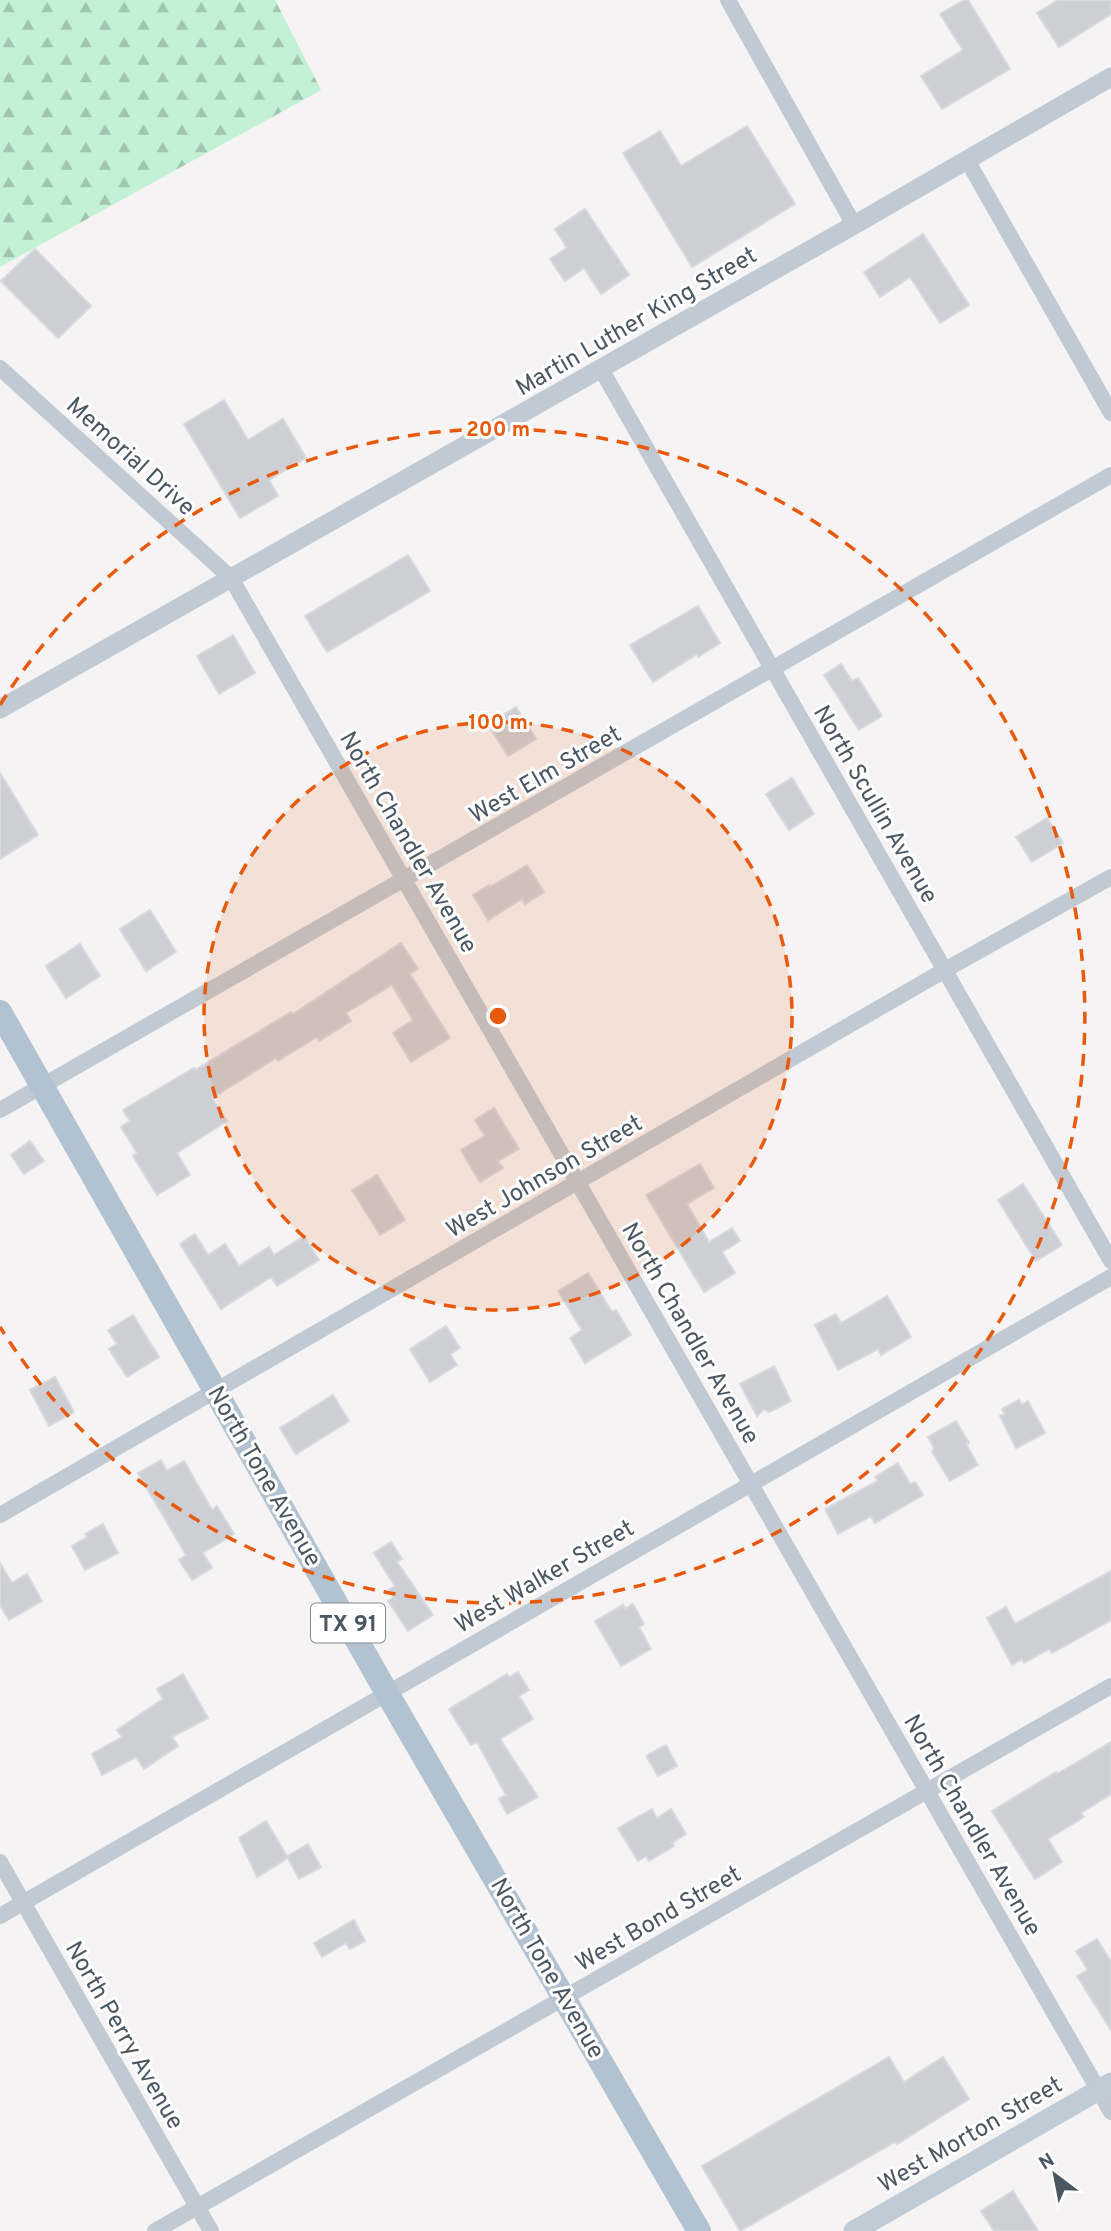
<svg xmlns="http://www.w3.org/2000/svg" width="1111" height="2231" font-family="Overpass,sans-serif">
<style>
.forest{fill:url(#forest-firs)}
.building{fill:#cdcfd5;stroke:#d7d9de;stroke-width:2}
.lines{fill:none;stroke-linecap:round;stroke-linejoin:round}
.minor{stroke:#c1cad2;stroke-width:16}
.tertiary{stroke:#c1cad2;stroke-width:19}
.secondary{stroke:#c1cbd6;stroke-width:21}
.primary{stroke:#b3c2d1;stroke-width:24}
.ring{fill:none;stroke:#e8590c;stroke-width:3.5;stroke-dasharray:12 9}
.labels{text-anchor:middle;stroke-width:6;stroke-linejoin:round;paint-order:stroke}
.shield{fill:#fff;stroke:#808990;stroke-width:2}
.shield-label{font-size:23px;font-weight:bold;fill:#4a5661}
.street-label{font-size:24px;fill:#4a5661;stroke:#fff}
.centre{fill:#e8590c;stroke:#fff;stroke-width:3.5}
.ring-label{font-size:21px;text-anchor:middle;font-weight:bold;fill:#e8590c;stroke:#fff;stroke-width:6;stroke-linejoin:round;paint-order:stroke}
</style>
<defs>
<pattern id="forest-firs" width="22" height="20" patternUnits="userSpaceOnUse" patternTransform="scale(1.75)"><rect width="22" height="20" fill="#c3f1d5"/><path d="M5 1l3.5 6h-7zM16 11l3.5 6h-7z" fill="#a0c6b0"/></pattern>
</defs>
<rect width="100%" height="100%" fill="#f5f3f3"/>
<!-- forest -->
<path class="forest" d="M0 0H275L321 90 0 267Z"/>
<!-- building -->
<g class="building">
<path d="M964 0H968L1010 69 942 109 921 76 963 50 940 14Z"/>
<path d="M1058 0H1111V14L1059 47 1037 13Z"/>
<path d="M747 126 795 204 692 267 623 153 660 131 681 166Z"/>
<path d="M585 209 629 275 601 294 584 268 565 281 550 259 567 248 555 229Z"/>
<path d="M923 234 969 305 940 323 910 277 880 297 864 272Z"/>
<path d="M35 249 91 306 58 338 1 281Z"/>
<path d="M224 400 248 440 283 419 306 458 269 480 278 496 240 518 184 424Z"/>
<path d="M408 555 430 591 327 652 305 616Z"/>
<path d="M698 606 720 643 698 657 697 654 653 682 630 645Z"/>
<path d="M233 635 255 673 219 694 197 656Z"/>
<path d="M841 664 852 681 858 678 882 716 859 730 824 675Z"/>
<path d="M516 707 536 739 508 756 488 724Z"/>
<path d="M0 773 38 835 0 859Z"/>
<path d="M792 778 814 814 789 830 766 794Z"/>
<path d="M1047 818 1063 843 1032 862 1016 837Z"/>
<path d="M527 865 544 892 525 904 522 899 488 920 473 895 489 885 490 887Z"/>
<path d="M150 910 176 952 146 971 120 929Z"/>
<path d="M401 943 418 969 410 974 450 1038 411 1062 393 1033 413 1020 392 985 346 1013 351 1021 319 1041 317 1037 278 1061 276 1058 212 1098 227 1121 177 1153 190 1175 157 1195 133 1156 137 1153 121 1127 130 1121 123 1110 194 1068 195 1070 291 1012 293 1014Z"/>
<path d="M80 944 100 976 66 998 46 966Z"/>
<path d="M494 1108 519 1149 498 1161 503 1168 480 1182 461 1150 485 1136 475 1120Z"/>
<path d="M30 1141 44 1161 24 1174 11 1155Z"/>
<path d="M700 1164 714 1188 687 1204 709 1242 732 1228 740 1241 722 1252 735 1273 704 1292 646 1195Z"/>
<path d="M377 1175 405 1220 380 1235 352 1190Z"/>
<path d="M1023 1184 1062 1245 1036 1261 998 1200Z"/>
<path d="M195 1234 208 1255 225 1244 239 1266 269 1247 274 1255 304 1236 319 1260 277 1286 271 1277 221 1309 180 1244Z"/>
<path d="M588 1273 612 1312 616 1310 631 1335 585 1363 570 1338 582 1330 558 1291Z"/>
<path d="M887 1296 911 1337 881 1355 878 1349 838 1370 815 1325 836 1314 841 1323Z"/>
<path d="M133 1315 159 1357 127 1377 109 1349 117 1344 108 1330Z"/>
<path d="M446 1326 460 1348 450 1354 457 1365 430 1382 410 1349Z"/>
<path d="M774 1366 791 1401 769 1412 764 1409 757 1416 740 1384Z"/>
<path d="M55 1377 74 1412 49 1426 30 1390Z"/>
<path d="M333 1395 349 1421 296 1454 280 1428Z"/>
<path d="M1019 1400 1022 1405 1028 1401 1045 1433 1016 1448 1000 1416 1005 1414 1002 1409Z"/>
<path d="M956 1421 969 1443 966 1444 978 1465 950 1481 932 1452 934 1448 928 1437Z"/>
<path d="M161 1460 167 1471 184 1461 212 1510 217 1506 234 1534 203 1553 212 1568 192 1580 179 1560 186 1555 138 1473Z"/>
<path d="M898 1463 910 1484 915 1482 923 1495 875 1523 871 1516 838 1534 825 1509 878 1481 875 1477Z"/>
<path d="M103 1524 118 1553 85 1570 72 1546 87 1537 85 1534Z"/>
<path d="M391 1542 402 1559 397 1562 433 1615 408 1631 388 1601 394 1597 389 1590 395 1586 374 1553Z"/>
<path d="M0 1563 12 1583 27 1574 42 1601 9 1620 0 1605Z"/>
<path d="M1111 1571V1620L1052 1653 1049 1649 1024 1663 1022 1659 1012 1665 987 1618 1006 1607 1015 1624Z"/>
<path d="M633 1604 644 1624 639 1627 651 1649 621 1666 595 1621 623 1605 625 1609Z"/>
<path d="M518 1672 529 1690 519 1696 533 1719 500 1739 538 1797 507 1814 499 1799 506 1795 477 1742 471 1745 449 1709 507 1674 509 1677Z"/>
<path d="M183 1674 208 1718 172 1737 178 1746 144 1769 136 1757 102 1775 92 1754 122 1737 117 1730 163 1699 157 1689Z"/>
<path d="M1111 1742V1794L1081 1813 1084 1817 1048 1839 1062 1862 1035 1879 992 1811 1056 1772 1057 1774Z"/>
<path d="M666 1745 677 1766 658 1776 646 1756Z"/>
<path d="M652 1809 657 1818 671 1809 686 1834 672 1843 674 1846 649 1861 646 1856 638 1861 618 1828Z"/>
<path d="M266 1821 287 1856 308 1844 321 1867 299 1879 288 1858 257 1877 239 1838Z"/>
<path d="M354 1920 365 1941 350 1949 346 1943 322 1957 314 1943Z"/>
<path d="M1097 1939 1111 1962V2030L1077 1976 1088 1970 1076 1951Z"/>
<path d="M889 2057 904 2082 943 2057 969 2099 897 2144 895 2142 740 2231 702 2166Z"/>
<path d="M1013 2191 1038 2231H994L981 2211Z"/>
</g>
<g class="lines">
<!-- minor -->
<g class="minor">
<path d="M728 0 854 225"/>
<path d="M967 160 1111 413"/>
<path d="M0 368 231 578 1111 2112"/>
<path d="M601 369 1111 1261"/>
<path d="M0 1110 1111 475"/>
<path d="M0 1515 945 970 1111 877"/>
<path d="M0 1862 211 2231"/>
<path d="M0 1916 1111 1277"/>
<path d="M155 2231 1111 1686"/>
</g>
<!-- tertiary -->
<path class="tertiary" d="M0 709 854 225 1111 77"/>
<!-- secondary -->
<path class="secondary" d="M854 2231 1111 2083"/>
<!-- primary -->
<path class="primary" d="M0 1012 387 1693 699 2231"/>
</g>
<!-- distance rings -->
<circle cx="498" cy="1016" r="294" fill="#e8590c" fill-opacity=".12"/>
<g class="ring">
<circle cx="498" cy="1016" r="294"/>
<path d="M0 705A587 587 0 1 1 0 1327"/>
</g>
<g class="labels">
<!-- shield labels -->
<rect class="shield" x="311" y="1603.5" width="74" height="39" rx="5"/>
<g class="shield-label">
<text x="348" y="1631">TX 91</text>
</g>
<!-- street labels -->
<g class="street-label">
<text transform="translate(636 321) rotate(-30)" y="8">Martin Luther King Street</text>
<text transform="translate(131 456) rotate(42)" y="8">Memorial Drive</text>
<text transform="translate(545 774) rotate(-30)" y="8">West Elm Street</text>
<text transform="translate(876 804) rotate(60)" y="8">North Scullin Avenue</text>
<text transform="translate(409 842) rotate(60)" y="8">North Chandler Avenue</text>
<text transform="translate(544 1176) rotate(-30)" y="8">West Johnson Street</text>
<text transform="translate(691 1333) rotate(60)" y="8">North Chandler Avenue</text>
<text transform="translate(265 1476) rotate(60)" y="8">North Tone Avenue</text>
<text transform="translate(544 1576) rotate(-30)" y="8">West Walker Street</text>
<text transform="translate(973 1825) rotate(60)" y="8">North Chandler Avenue</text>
<text transform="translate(658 1918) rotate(-30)" y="8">West Bond Street</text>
<text transform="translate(548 1968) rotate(60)" y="8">North Tone Avenue</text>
<text transform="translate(125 2035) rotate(60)" y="8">North Perry Avenue</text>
<text transform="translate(970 2134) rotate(-30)" y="8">West Morton Street</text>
</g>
</g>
<circle cx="498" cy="1016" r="10" class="centre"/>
<g class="ring-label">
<text x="498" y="436">200 m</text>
<text x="498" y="729">100 m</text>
</g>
<!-- north arrow -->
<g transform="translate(1055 2175) rotate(328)" stroke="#ffffff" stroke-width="5" paint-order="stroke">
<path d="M0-5L12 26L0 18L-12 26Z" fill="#4a5661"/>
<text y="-10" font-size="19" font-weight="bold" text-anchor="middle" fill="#4a5661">N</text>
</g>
</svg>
